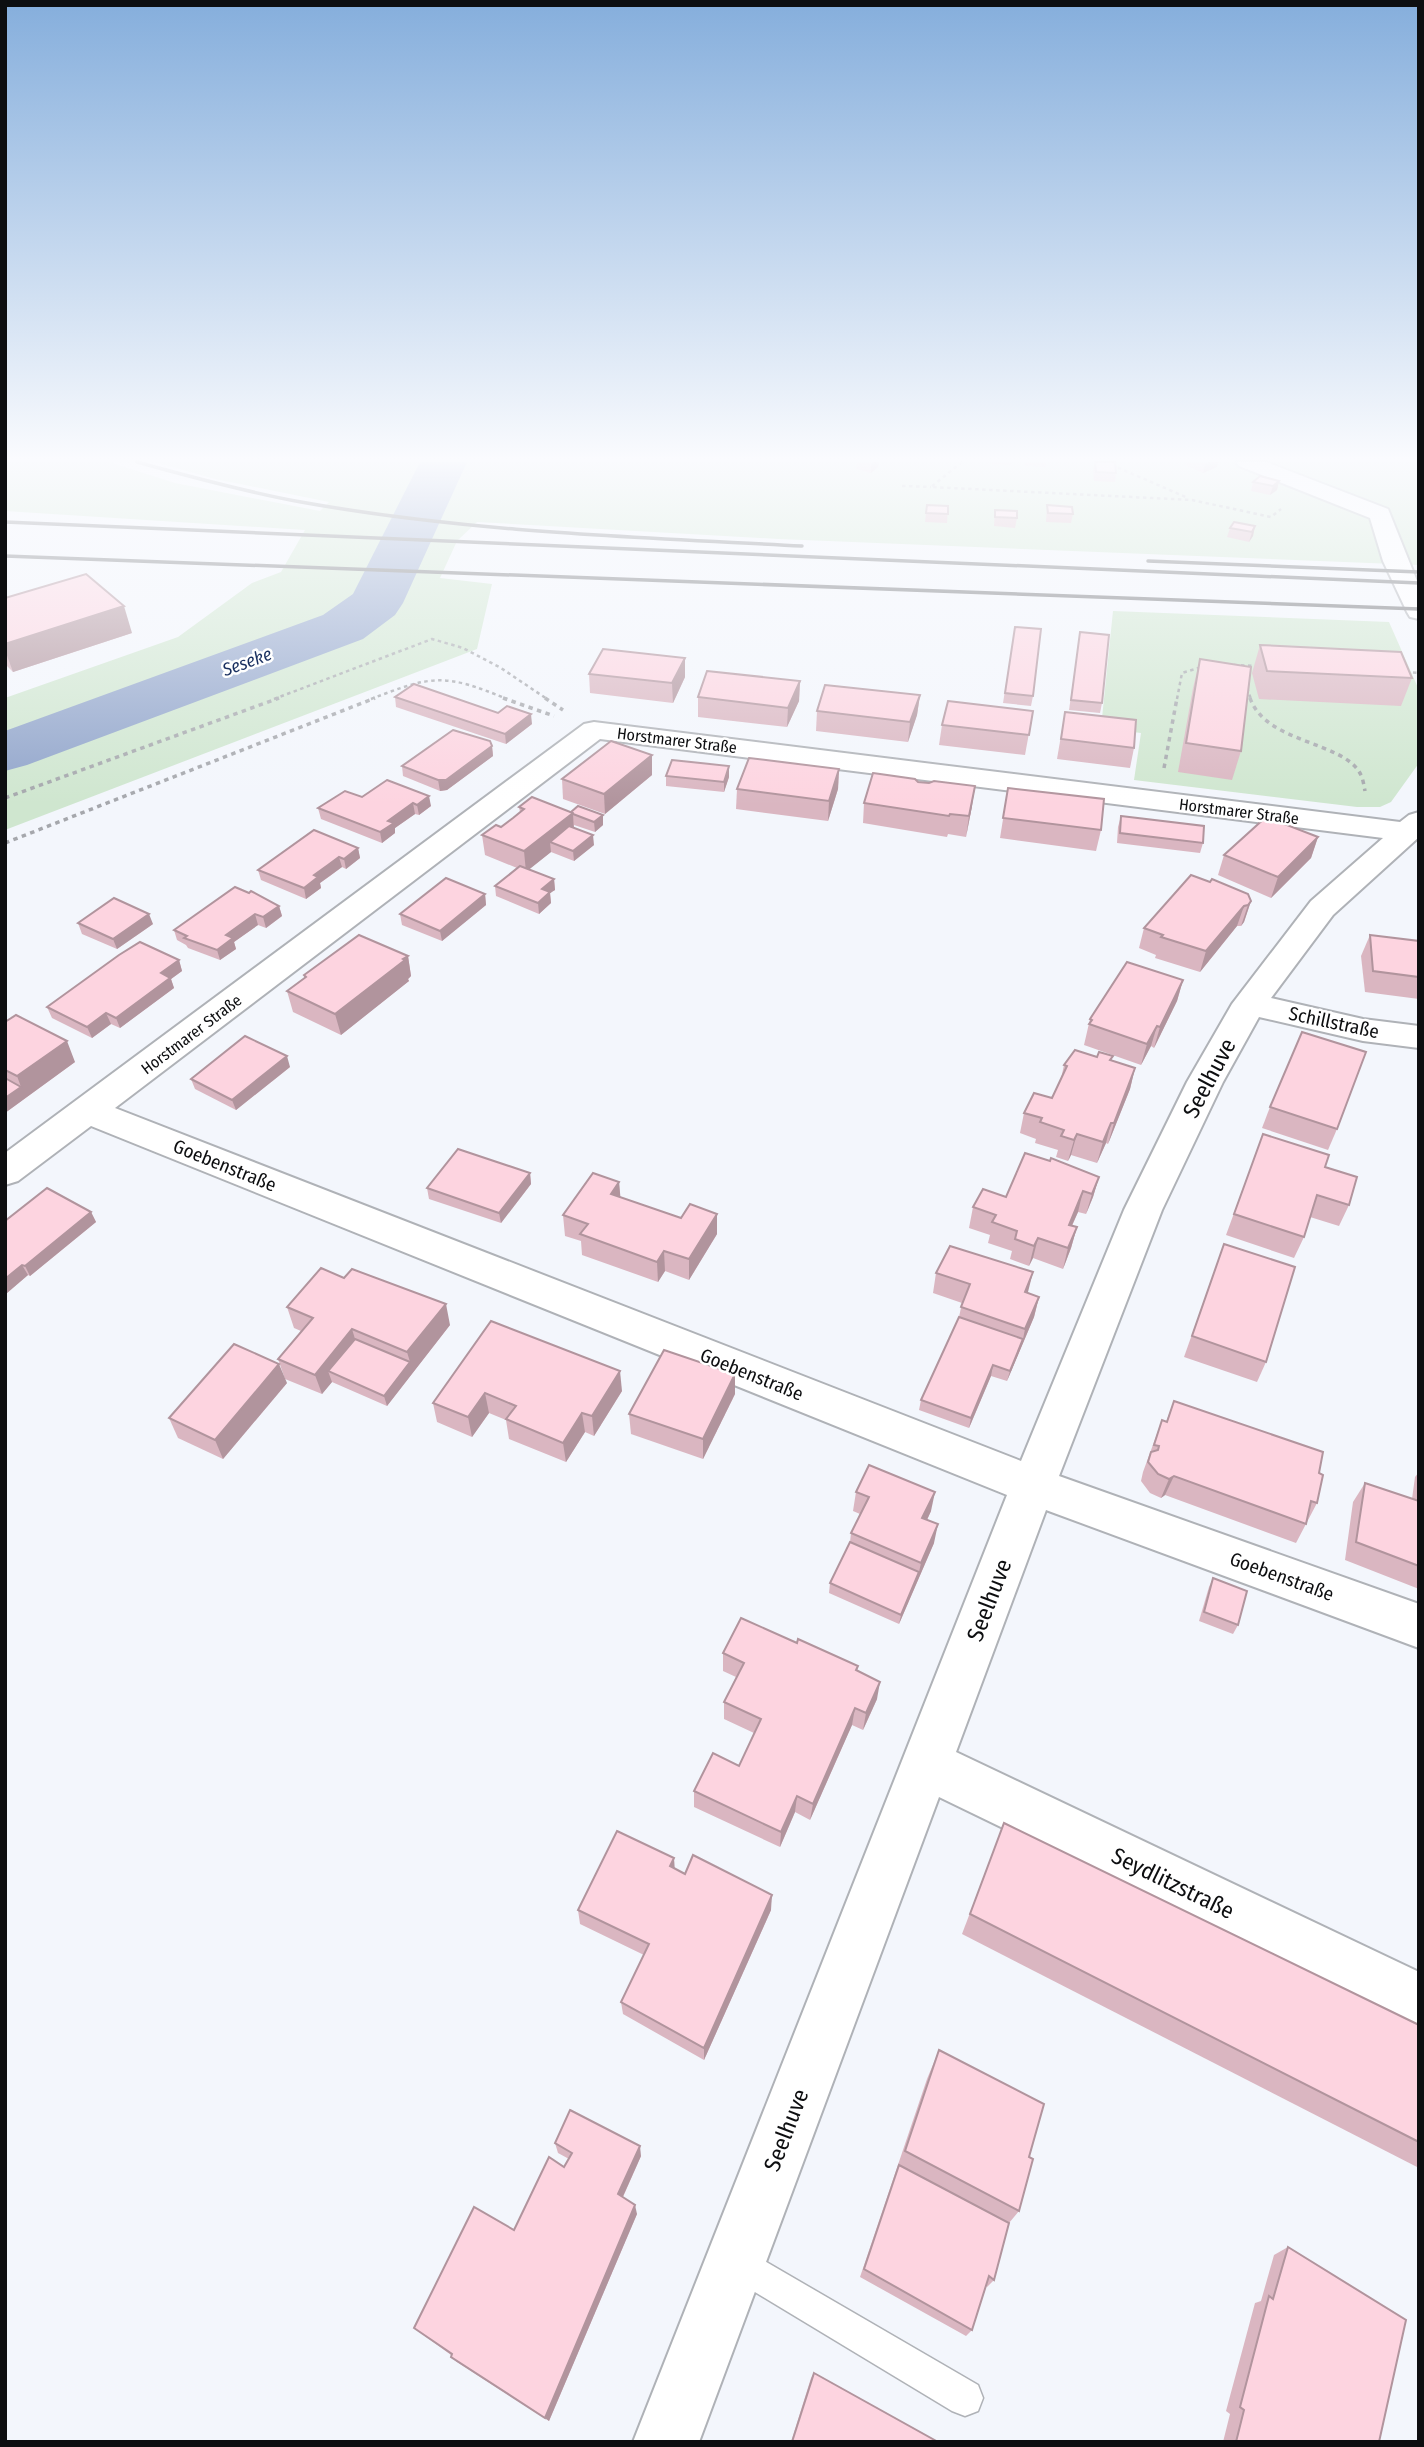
<svg xmlns="http://www.w3.org/2000/svg" width="1424" height="2447" font-family="'Fira Sans Condensed',sans-serif">
<style>
.green{fill:#cfe6cf}
.lines{fill:none;stroke-linecap:round;stroke-linejoin:round}
.river{fill:#90a4ca;fill-rule:evenodd}
.service-casing{stroke:#afb2b7;stroke-width:3}
.minor-casing{stroke:#afb2b7;stroke-width:4}
.path-far1{stroke:#a5a7ac;stroke-width:2.5;stroke-dasharray:3.5 3.5;stroke-linecap:butt}
.path{stroke:#a5a7ac;stroke-width:3.5;stroke-dasharray:4.5 4.5;stroke-linecap:butt}
.service{fill:#fff;fill-rule:evenodd}
.minor{fill:#fff;fill-rule:evenodd}
.rail{stroke:#6e7074;stroke-width:3.5}
.wall{fill:#dab6c1}
.shaded-wall{fill:#b1949d}
.building{fill:#fdd4e0;stroke:#b1949d;stroke-width:2}
.labels{text-anchor:middle;stroke-width:5;stroke-linejoin:round;paint-order:stroke}
.far-street-label{font-size:16px;fill:#0d0e10;stroke:#fff}
.far-water-label{font-size:18px;font-style:italic;fill:#192f5f;stroke:#fff}
.street-label{font-size:19px;fill:#0d0e10;stroke:#fff}
.near-street-label{font-size:23px;fill:#0d0e10;stroke:#fff}
</style>
<rect width="100%" height="100%" fill="#f3f6fc"/>
<!-- green -->
<g class="green">
<path d="M5 462H109L175 483 320 511 329 502 215 479 155 462H1419V565L779 539 477 522 457 541 440 578 492 584 477 649 5 830V698L178 637 252 583 281 572 305 530 5 511Z"/>
<path d="M1113 611 1389 622 1419 690V763L1391 802 1380 807H1357L1134 780 1141 733 1101 728Z"/>
</g>
<g class="lines">
<!-- river -->
<path class="river" d="M420 462H467L403 603 395 615 363 639 27 765 5 771V731L323 615 353 594Z"/>
<!-- service casing -->
<g class="service-casing">
<path id="service" d="M737 2245 978 2385 983 2398 978 2411 965 2416 952 2411 725 2274 720 2262 725 2250Z"/>
</g>
<!-- minor casing -->
<g class="minor-casing">
<g id="minor">
<path d="M1236 462H1266L1388 509 1419 586V619L1410 617 1407 612 1383 561 1370 518 1239 466Z"/>
<path d="M594 722 1400 822 1409 815 1419 812V837L1333 915 1271 998 1363 1019 1419 1026V1048L1363 1041 1259 1017 1223 1082 1162 1210 1059 1476 1419 1604V1648L1046 1510 956 1752 1419 1972V2030L939 1797 699 2442H633L1007 1495 91 1126 18 1181 5 1185V1153L584 724ZM600 739 1383 838 1311 901 1232 1004 1187 1082 1124 1210 1021 1461 115 1108Z"/>
</g>
</g>
<!-- path-far1 -->
<g class="path-far1">
<path d="M962 462 931 487 1192 500 1271 517 1281 509"/>
<path d="M1105 462 1188 498"/>
<path d="M902 486 931 487"/>
<path d="M1234 665 1257 666"/>
<path d="M1406 672 1419 673"/>
<path d="M1247 688 1251 699"/>
<path d="M274 699 432 639 463 648 501 668 547 699"/>
<path d="M371 699C433 675 444 673 507 699"/>
<path d="M1177 699 1182 673 1202 667"/>
</g>
<!-- path -->
<g class="path">
<path d="M503 698 554 716"/>
<path d="M545 698 563 710"/>
<path d="M1250 698C1266 744 1345 741 1361 775 1363 779 1364 786 1365 791"/>
<path d="M1164 768 1177 698"/>
<path d="M5 798 279 698"/>
<path d="M5 843 375 698"/>
</g>
<!-- service -->
<use href="#service" class="service"/>
<!-- minor -->
<use href="#minor" class="minor"/>
<!-- rail -->
<g class="rail">
<path d="M137 462C191 477 246 492 301 502 467 532 635 537 802 546"/>
<path d="M5 522 1419 583"/>
<path d="M5 556 1419 609"/>
<path d="M1148 561 1419 572"/>
</g>
</g>
<!-- wall -->
<g class="wall">
<path d="M857 462H879L878 467 871 473 856 469Z"/>
<path d="M992 462H1011L1010 465 992 464Z"/>
<path d="M1025 462H1046V467L1025 466Z"/>
<path d="M1095 462 1116 473 1115 482 1094 481 1093 470Z"/>
<path d="M1188 462H1218L1217 467 1203 473 1187 466Z"/>
<path d="M1279 481 1277 490 1270 495 1251 491 1253 482Z"/>
<path d="M927 505 948 506 947 523 925 522Z"/>
<path d="M1047 505 1073 514 1071 523 1046 522Z"/>
<path d="M995 510 1017 518 1015 528 994 526Z"/>
<path d="M1255 526 1253 536 1249 542 1227 537 1230 528Z"/>
<path d="M5 598 132 633 13 672 5 664Z"/>
<path d="M1015 627 1033 696 1031 706 1003 703Z"/>
<path d="M1080 632 1102 703 1100 713 1069 710Z"/>
<path d="M1260 645 1412 678 1401 706 1259 699 1252 673Z"/>
<path d="M1200 659 1241 751 1232 780 1178 772 1193 688Z"/>
<path d="M589 674 685 677 673 703 590 693Z"/>
<path d="M800 681 799 701 787 727 698 717V697Z"/>
<path d="M920 695 917 715 908 742 816 731 817 711Z"/>
<path d="M395 697 498 713 532 724 506 744 396 707Z"/>
<path d="M1033 711 1025 755 939 745 942 725Z"/>
<path d="M1065 712 1134 748 1130 768 1057 759Z"/>
<path d="M492 746 493 756 447 790 440 791 403 776 402 766Z"/>
<path d="M652 755V775L605 814 563 799 562 779Z"/>
<path d="M839 769 838 789 828 821 736 809 737 789Z"/>
<path d="M666 776 729 777 724 792 666 786Z"/>
<path d="M387 780 431 806 419 815 415 814 395 828V833L382 843 321 819 318 808 362 797Z"/>
<path d="M918 782 972 806 966 837 948 834 947 837 863 823 864 803Z"/>
<path d="M1008 788 1101 830 1096 851 1000 838Z"/>
<path d="M519 807 603 815V825L595 832 574 825V827L594 845 574 861 551 852 529 869 554 879 555 890 550 893 551 903 539 914 496 896 495 886 517 868 485 855 482 835 501 827 520 812Z"/>
<path d="M1121 816 1203 843 1200 853 1117 843 1118 827Z"/>
<path d="M1318 837 1311 858 1271 898 1218 875 1224 855Z"/>
<path d="M358 848 360 858 346 869 342 867 330 876 320 883 321 888 306 899 261 880 258 870Z"/>
<path d="M485 894 486 905 442 941 402 925 400 914Z"/>
<path d="M1251 901 1244 922 1241 926H1237L1200 972 1155 958 1156 955 1139 948 1144 928Z"/>
<path d="M279 906 282 916 266 928 258 925 234 942 236 949 220 960 188 948 186 945 177 940 174 930Z"/>
<path d="M78 923 153 924 117 949 82 934Z"/>
<path d="M1370 935 1419 941V999L1365 992 1361 956Z"/>
<path d="M408 956 411 976 408 979 409 981 341 1035 293 1012 287 991 304 978V975Z"/>
<path d="M179 960 182 971 171 979 174 988 120 1028 111 1024 92 1038 52 1018 47 1007Z"/>
<path d="M1183 980 1177 1001 1154 1048 1151 1046 1141 1065 1084 1045 1090 1019Z"/>
<path d="M5 1022 75 1062 5 1113Z"/>
<path d="M1113 1056 1111 1061 1135 1068 1130 1089 1108 1144 1106 1143 1097 1163 1071 1155 1068 1161 1056 1157 1058 1150 1035 1143 1036 1139 1020 1133 1024 1113 1052 1098 1061 1079 1064 1065 1097 1057Z"/>
<path d="M290 1067 236 1110 195 1089 191 1079Z"/>
<path d="M1270 1107 1337 1129 1328 1150 1262 1128Z"/>
<path d="M1263 1134 1325 1167 1349 1205 1339 1226 1310 1217 1304 1237 1294 1258 1226 1235Z"/>
<path d="M530 1173 531 1184 501 1223 429 1199 427 1188Z"/>
<path d="M1099 1177 1093 1197 1086 1214 1078 1212 1072 1226 1077 1227 1071 1248 1063 1269 1033 1258 1029 1266 1010 1259 1012 1251 988 1243 990 1235 969 1228 973 1207 1006 1197Z"/>
<path d="M619 1182 620 1197 717 1234 689 1280 665 1271 658 1282 582 1255 581 1241 565 1236 563 1215Z"/>
<path d="M91 1212 96 1222 30 1276 28 1275 7 1293 5 1292V1221Z"/>
<path d="M1224 1244 1266 1362 1257 1382 1184 1357Z"/>
<path d="M936 1273 1028 1293 1039 1297 1034 1317 1007 1381 991 1376 969 1428 919 1410 921 1400 959 1317 962 1303 933 1293Z"/>
<path d="M287 1307 450 1325 387 1406 332 1382 322 1394 285 1379 278 1359 301 1331 294 1328Z"/>
<path d="M491 1321 622 1391 594 1436 585 1432 566 1462 509 1439 506 1420 489 1413 472 1437 437 1422 433 1403Z"/>
<path d="M287 1383 223 1459 178 1438 169 1418Z"/>
<path d="M735 1394 703 1459 631 1434 629 1414Z"/>
<path d="M1174 1401 1319 1473 1317 1503 1296 1543 1165 1495 1161 1498 1150 1493 1141 1481 1143 1472 1162 1420 1166 1422Z"/>
<path d="M1419 1472V1589L1345 1560 1353 1502 1365 1483 1412 1499 1415 1477Z"/>
<path d="M856 1492 931 1511 927 1520 934 1543 899 1624 829 1593 830 1583 850 1542 851 1533 860 1514 853 1511Z"/>
<path d="M1213 1578 1238 1625 1233 1634 1199 1621 1209 1587Z"/>
<path d="M797 1643 858 1666 857 1671 877 1699 863 1730 852 1725 810 1820 795 1812 780 1847 694 1807V1791L739 1766 754 1733 724 1719V1702L736 1677 723 1671V1653Z"/>
<path d="M1004 1823 1419 2025V2168L962 1934Z"/>
<path d="M675 1869 771 1910 704 2060 623 2014 621 2002 644 1955 580 1924 578 1910Z"/>
<path d="M939 2050 1029 2157 1019 2211 1009 2223 994 2280 987 2287 986 2286 972 2330 966 2336 860 2277 927 2079Z"/>
<path d="M555 2143 641 2156 623 2197 637 2214 549 2421 457 2362 451 2357V2355L414 2328 514 2230 564 2167 569 2159 558 2153Z"/>
<path d="M1288 2247 1379 2442H1223L1230 2414 1226 2411 1255 2303 1261 2301 1274 2255Z"/>
<path d="M814 2373 938 2442H791L811 2378Z"/>
</g>
<!-- shaded-wall -->
<g class="shaded-wall">
<path d="M873 462H879L878 467 871 473V464Z"/>
<path d="M1208 462H1218L1217 467 1203 473 1205 464Z"/>
<path d="M1279 481 1277 490 1270 495 1273 486Z"/>
<path d="M1255 526 1253 536 1249 542 1252 532Z"/>
<path d="M124 606 132 633 13 672 5 650V644Z"/>
<path d="M685 658V677L673 703 672 683Z"/>
<path d="M800 681 799 701 787 727 788 708Z"/>
<path d="M920 695 917 715 908 742 910 722Z"/>
<path d="M531 714 532 724 506 744 505 734Z"/>
<path d="M492 746 493 756 447 790 440 791 438 780Z"/>
<path d="M652 755V775L605 814 604 794Z"/>
<path d="M729 766V777L724 792V782Z"/>
<path d="M839 769 838 789 828 821 829 801Z"/>
<path d="M975 786 972 806 966 837 969 816Z"/>
<path d="M429 796 431 806 419 815 417 805Z"/>
<path d="M413 803 415 814 395 828V833L382 843 380 832 388 821Z"/>
<path d="M573 813 574 833 550 842 551 852 526 872 524 851Z"/>
<path d="M603 815V825L595 832 594 822Z"/>
<path d="M593 835 594 845 574 861 573 851Z"/>
<path d="M1318 837 1311 858 1271 898 1278 877Z"/>
<path d="M358 848 360 858 346 869 344 859Z"/>
<path d="M339 857 342 867 320 883 321 888 306 899 304 888 314 875Z"/>
<path d="M554 879 555 890 550 893 551 903 539 914 538 903 542 889Z"/>
<path d="M485 894 486 905 442 941 440 931Z"/>
<path d="M1251 901 1244 922 1241 926 1248 905Z"/>
<path d="M279 906 282 916 266 928 263 917Z"/>
<path d="M1244 906 1237 926 1200 972 1206 951Z"/>
<path d="M149 914 153 924 117 949 113 939Z"/>
<path d="M255 914 258 925 234 942 236 949 220 960 217 950 226 935Z"/>
<path d="M408 956 411 976 408 979 409 981 341 1035 335 1014Z"/>
<path d="M179 960 182 971 171 979 174 988 120 1028 116 1018 161 973Z"/>
<path d="M1183 980 1177 1001 1154 1048 1160 1027Z"/>
<path d="M106 1013 111 1024 92 1038 87 1027Z"/>
<path d="M1157 1026 1151 1046 1141 1065 1147 1044Z"/>
<path d="M67 1041 75 1062 5 1113V1098L21 1087 17 1076Z"/>
<path d="M287 1056 290 1067 236 1110 232 1100Z"/>
<path d="M1135 1068 1130 1089 1108 1144 1114 1123Z"/>
<path d="M1111 1123 1106 1143 1097 1163 1103 1142Z"/>
<path d="M1077 1134 1071 1155 1068 1161 1074 1140Z"/>
<path d="M530 1173 531 1184 501 1223 499 1213Z"/>
<path d="M1099 1177 1093 1197 1086 1214 1092 1194Z"/>
<path d="M619 1182 621 1203 611 1194Z"/>
<path d="M1083 1191 1078 1212 1063 1245 1069 1225Z"/>
<path d="M91 1212 96 1222 30 1276 25 1266Z"/>
<path d="M717 1214V1234L689 1280V1259Z"/>
<path d="M1077 1227 1071 1248 1063 1269 1068 1248Z"/>
<path d="M1038 1238 1033 1258 1029 1266 1034 1246Z"/>
<path d="M664 1251 665 1271 658 1282 657 1262Z"/>
<path d="M22 1265 28 1275 7 1293 5 1290V1279Z"/>
<path d="M1033 1272 1028 1292H1025Z"/>
<path d="M1039 1297 1034 1317 1007 1381 1010 1371 1023 1339 1025 1329Z"/>
<path d="M446 1304 450 1325 387 1406 384 1396 410 1362 407 1352Z"/>
<path d="M352 1329 358 1349 328 1371 332 1382 322 1394 315 1375Z"/>
<path d="M279 1364 287 1383 223 1459 215 1440Z"/>
<path d="M993 1365 991 1376 969 1428 971 1418Z"/>
<path d="M620 1371 622 1391 594 1436 592 1416Z"/>
<path d="M735 1374V1394L703 1459V1439Z"/>
<path d="M485 1393 489 1413 472 1437 468 1417Z"/>
<path d="M582 1413 585 1432 566 1462 563 1443Z"/>
<path d="M1174 1476 1165 1495 1161 1498 1169 1479Z"/>
<path d="M935 1492 931 1511 919 1537 922 1518Z"/>
<path d="M938 1524 934 1543 899 1624 901 1615 919 1572 921 1563Z"/>
<path d="M880 1682 877 1699 863 1730 866 1713Z"/>
<path d="M855 1708 852 1725 810 1820 813 1804Z"/>
<path d="M797 1796 795 1812 780 1847 781 1832Z"/>
<path d="M674 1858 675 1872 670 1866Z"/>
<path d="M772 1895 771 1910 704 2060V2048Z"/>
<path d="M640 2146 641 2156 620 2203 618 2194Z"/>
<path d="M635 2205 637 2214 549 2421 545 2418Z"/>
</g>
<!-- building -->
<g class="building">
<path d="M1095 462H1115L1116 473 1096 472Z"/>
<path d="M1260 476 1279 481 1273 486 1253 482Z"/>
<path d="M927 505 948 506V514L926 513Z"/>
<path d="M1047 505 1072 507 1073 514 1048 513Z"/>
<path d="M995 510 1017 511V518L995 517Z"/>
<path d="M1234 522 1255 526 1252 532 1230 528Z"/>
<path d="M86 574 124 606 5 644V598Z"/>
<path d="M1015 627 1041 629 1033 696 1005 693Z"/>
<path d="M1080 632 1109 635 1102 703 1071 700Z"/>
<path d="M1260 645 1401 652 1412 678 1267 671Z"/>
<path d="M603 649 685 658 672 683 589 674Z"/>
<path d="M1200 659 1251 667 1241 751 1186 743Z"/>
<path d="M707 671 800 681 788 708 698 697Z"/>
<path d="M414 684 498 713 507 706 531 714 505 734 395 697Z"/>
<path d="M825 685 920 695 910 722 817 711Z"/>
<path d="M948 701 1033 711 1029 735 942 725Z"/>
<path d="M1065 712 1136 720 1134 748 1061 739Z"/>
<path d="M453 730 490 741 492 746 446 780H438L402 766Z"/>
<path d="M611 741 652 755 604 794 562 779Z"/>
<path d="M749 758 839 769 829 801 737 789Z"/>
<path d="M672 760 729 766 724 782 666 776Z"/>
<path d="M873 773 915 779 918 782 929 783 934 781 975 786 969 816 950 814 949 816 864 803Z"/>
<path d="M387 780 429 796 417 805 413 803 388 821 394 823 380 832 318 808 345 791 362 797Z"/>
<path d="M1008 788 1104 799 1101 830 1003 818Z"/>
<path d="M532 797 573 813 524 851 482 835 496 825 501 827 513 818 524 809 519 807Z"/>
<path d="M578 806 603 815 594 822 573 814V813L571 812Z"/>
<path d="M1121 816 1204 826 1203 843 1120 833Z"/>
<path d="M1266 817 1318 837 1278 877 1224 855Z"/>
<path d="M569 826 593 835 573 851 550 842Z"/>
<path d="M314 830 358 848 344 859 339 857 328 865 314 875 318 877 304 888 258 870Z"/>
<path d="M520 866 554 879 542 889 550 892 538 903 495 886Z"/>
<path d="M1191 875 1210 882 1212 879 1248 894 1251 901 1248 905 1244 906 1206 951 1161 937 1163 935 1144 928Z"/>
<path d="M446 878 485 894 440 931 400 914Z"/>
<path d="M235 887 249 893 251 891 279 906 263 917 255 914 226 935 233 938 217 950 184 938 187 936 174 930Z"/>
<path d="M114 898 149 914 113 939 78 923Z"/>
<path d="M359 935 408 956 403 959 405 960 335 1014 287 991 306 977 304 975Z"/>
<path d="M1370 935 1419 941V977L1373 971Z"/>
<path d="M140 942 179 960 161 973 170 978 116 1018 106 1013 87 1027 47 1007 119 955Z"/>
<path d="M1127 962 1183 980 1160 1027 1157 1026 1147 1044 1089 1024 1092 1020 1090 1019Z"/>
<path d="M16 1015 67 1041 17 1076 5 1070V1022Z"/>
<path d="M1302 1032 1366 1052 1337 1129 1270 1107Z"/>
<path d="M245 1036 287 1056 232 1100 191 1079Z"/>
<path d="M1075 1050 1097 1057 1099 1052 1113 1056 1110 1060 1135 1068 1114 1123H1111L1103 1142 1077 1134 1074 1140 1061 1136 1064 1130 1040 1122 1042 1118 1024 1113 1034 1093 1052 1098 1067 1066 1064 1065Z"/>
<path d="M5 1078 21 1087 5 1098Z"/>
<path d="M1263 1134 1329 1155 1325 1167 1357 1177 1349 1205 1317 1195 1304 1237 1234 1214Z"/>
<path d="M458 1149 530 1173 499 1213 427 1188Z"/>
<path d="M1025 1153 1050 1161 1051 1158 1099 1177 1092 1194 1083 1191 1069 1225 1077 1227 1068 1248 1038 1238 1034 1246 1015 1239 1017 1231 992 1222 996 1215 973 1207 983 1189 1006 1197Z"/>
<path d="M593 1173 619 1182 611 1194 681 1218 690 1204 717 1214 689 1259 664 1251 657 1262 580 1234 588 1224 563 1215Z"/>
<path d="M47 1188 91 1212 25 1266 22 1265 5 1279V1221Z"/>
<path d="M1224 1244 1295 1267 1266 1362 1192 1336Z"/>
<path d="M950 1246 1033 1272 1025 1292 1039 1297 1025 1329 961 1307 970 1284 936 1273Z"/>
<path d="M321 1268 344 1278 352 1269 446 1304 407 1352 352 1329 315 1375 278 1359 313 1318 287 1307Z"/>
<path d="M959 1317 1023 1339 1010 1371 993 1365 971 1418 921 1400Z"/>
<path d="M491 1321 620 1371 592 1416 582 1413 563 1443 506 1419 516 1406 485 1393 468 1417 433 1403Z"/>
<path d="M355 1339 410 1362 384 1396 328 1371Z"/>
<path d="M234 1344 279 1364 215 1440 169 1418Z"/>
<path d="M664 1350 735 1374 703 1439 629 1414Z"/>
<path d="M1174 1401 1323 1452 1319 1473 1323 1475 1317 1503 1311 1501 1306 1524 1174 1476 1169 1479 1158 1474 1148 1462 1151 1452 1158 1450 1159 1446 1154 1445 1162 1420 1167 1422Z"/>
<path d="M869 1465 935 1492 922 1518 938 1524 921 1563 851 1533 869 1497 856 1492Z"/>
<path d="M1365 1483 1419 1501V1566L1356 1542Z"/>
<path d="M850 1542 919 1572 901 1615 830 1583Z"/>
<path d="M1213 1578 1247 1591 1238 1625 1204 1612Z"/>
<path d="M741 1618 797 1643 798 1639 858 1666 856 1670 880 1682 866 1713 855 1708 813 1804 797 1796 781 1832 694 1791 713 1753 739 1766 761 1719 724 1702 744 1663 723 1653Z"/>
<path d="M1004 1823 1419 2025V2142L970 1914Z"/>
<path d="M617 1831 674 1858 670 1866 685 1874 693 1855 772 1895 704 2048 621 2002 649 1944 578 1910Z"/>
<path d="M939 2050 1044 2104 1029 2157 1033 2159 1019 2211 905 2151Z"/>
<path d="M570 2110 640 2146 618 2194 635 2205 545 2418 451 2357 452 2354 414 2328 474 2207 514 2230 549 2157 564 2167 572 2153 555 2143Z"/>
<path d="M899 2165 1009 2223 994 2280 989 2276 972 2330 864 2269Z"/>
<path d="M1288 2247 1406 2320 1379 2442H1236L1244 2410 1240 2407 1269 2296 1273 2299Z"/>
<path d="M814 2373 938 2442H792Z"/>
</g>
<!-- sky -->
<linearGradient id="sky" x2="0" y2="1"><stop stop-color="#85aedc"/><stop offset="0.57" stop-color="#fafbfe"/><stop offset="1" stop-color="#fafbfe" stop-opacity="0"/></linearGradient>
<rect width="1424" height="805" fill="url(#sky)"/>
<g class="labels">
<!-- far-street labels -->
<g class="far-street-label">
<text transform="translate(677 740) rotate(7)" y="6">Horstmarer Straße</text>
<text transform="translate(1239 811) rotate(7)" y="6">Horstmarer Straße</text>
<text transform="translate(191 1034) rotate(-37)" y="6">Horstmarer Straße</text>
</g>
<!-- far-water labels -->
<g class="far-water-label">
<text transform="translate(247 662) rotate(-20)" y="6">Seseke</text>
</g>
<!-- street labels -->
<g class="street-label">
<text transform="translate(1334 1022) rotate(12)" y="7">Schillstraße</text>
<text transform="translate(225 1165) rotate(22)" y="7">Goebenstraße</text>
<text transform="translate(752 1374) rotate(22)" y="7">Goebenstraße</text>
<text transform="translate(1282 1576) rotate(20)" y="7">Goebenstraße</text>
</g>
<!-- near-street labels -->
<g class="near-street-label">
<text transform="translate(1209 1078) rotate(-62)" y="8">Seelhuve</text>
<text transform="translate(989 1600) rotate(-69)" y="8">Seelhuve</text>
<text transform="translate(1173 1883) rotate(26)" y="8">Seydlitzstraße</text>
<text transform="translate(786 2130) rotate(-69)" y="8">Seelhuve</text>
</g>
</g>
<!-- border -->
<rect width="1424" height="2447" fill="none" stroke="#0d0e10" stroke-width="14"/>
</svg>
